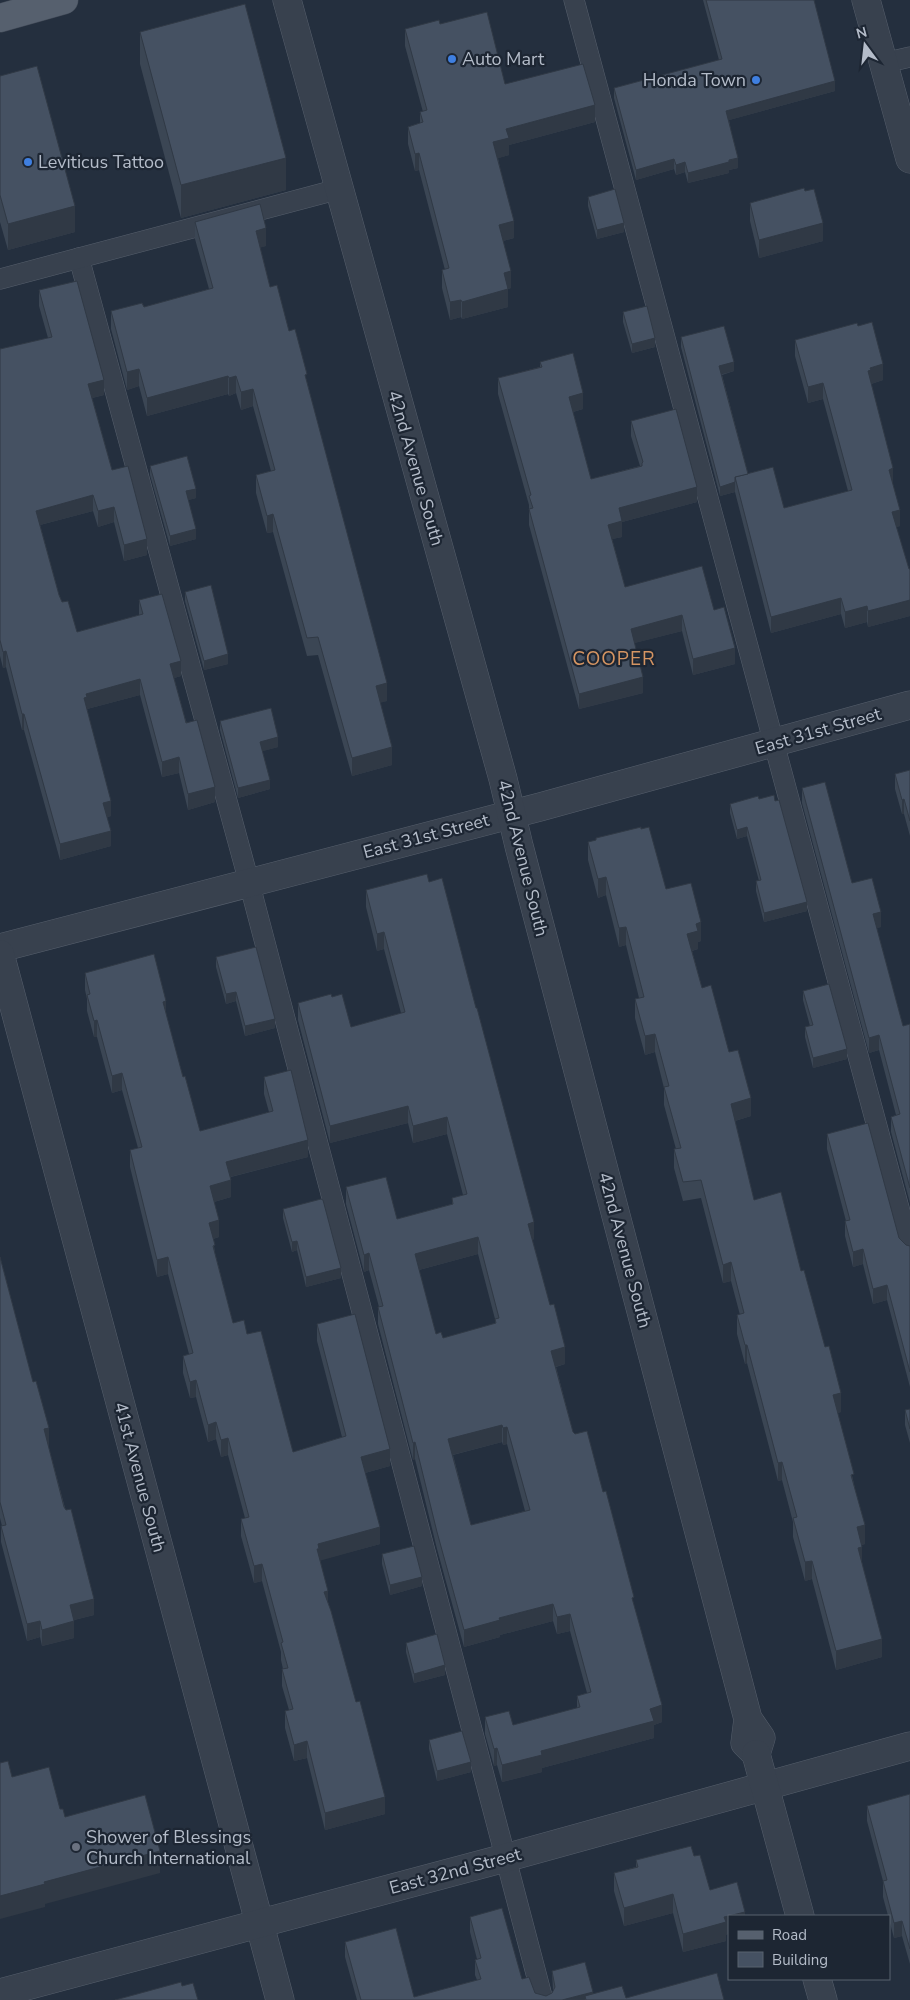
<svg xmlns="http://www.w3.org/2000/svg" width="910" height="2000" font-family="'Nunito Sans',sans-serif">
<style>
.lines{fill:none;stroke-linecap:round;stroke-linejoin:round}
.service-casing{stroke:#565f6c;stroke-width:21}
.minor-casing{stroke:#565f6c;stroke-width:29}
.tertiary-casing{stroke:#565f6c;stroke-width:29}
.primary-casing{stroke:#414a57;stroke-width:29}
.service{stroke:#38414e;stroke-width:20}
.minor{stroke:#38414e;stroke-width:28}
.tertiary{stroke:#38414e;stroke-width:28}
.primary{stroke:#56606e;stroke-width:28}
.wall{fill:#3b4654;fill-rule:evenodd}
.shaded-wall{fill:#303945}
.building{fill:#455162;stroke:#303945;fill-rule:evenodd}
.shop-dot{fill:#3f7fe0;stroke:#1d2633;stroke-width:2}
.worship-dot{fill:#6b7280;stroke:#1d2633;stroke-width:2}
.labels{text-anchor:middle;stroke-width:4.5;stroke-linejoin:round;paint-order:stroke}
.poi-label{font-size:18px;fill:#b4bcc9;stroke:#1d2633;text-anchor:start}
.street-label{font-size:18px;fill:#b4bcc9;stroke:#1d2633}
.neighbourhood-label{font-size:19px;letter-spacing:1px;fill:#d59563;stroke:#1d2633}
</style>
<rect width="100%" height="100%" fill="#242f3e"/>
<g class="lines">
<!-- service casing -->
<g class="service-casing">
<g id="service">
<path d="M574 0 910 1249"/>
<path d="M884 63 910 57"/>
<path d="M79 258 249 882 543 2000"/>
<path d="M0 279 339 189"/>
</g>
</g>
<!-- minor casing -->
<g class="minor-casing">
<g id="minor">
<path d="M866 0 910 159"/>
<path d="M0 948 540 807 910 705"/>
<path d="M0 954 280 2000"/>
<path d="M0 1993 505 1858 910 1746"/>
</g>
</g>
<!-- tertiary casing -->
<g class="tertiary-casing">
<g id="tertiary">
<path d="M287 0 503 779 519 846 748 1719 761 1738 756 1754 745 1743 748 1719"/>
<path d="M756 1754 800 1916"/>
<path d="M817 1979 823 2000"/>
</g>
</g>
<!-- primary casing -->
<g class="primary-casing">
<path id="primary" d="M0 18 64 0"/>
</g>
<!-- service -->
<use href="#service" class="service"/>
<!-- minor -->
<use href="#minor" class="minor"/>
<!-- tertiary -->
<use href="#tertiary" class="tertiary"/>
<!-- primary -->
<use href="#primary" class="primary"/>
</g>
<!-- wall -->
<g class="wall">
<path d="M703 0H814L835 91 729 120 738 168 729 170V173L688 183 685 172 676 175 674 169 636 180 614 98V88L719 60Z"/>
<path d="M440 24 505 84 595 122 509 145V155L498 158 514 238 503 241 511 288 508 289V307L462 319 461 317 450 320 442 288V270H445L419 170 415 171 408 144V127L420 123V112H423L405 46V29Z"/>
<path d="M140 32 286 190 181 218 140 64Z"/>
<path d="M0 76 75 232 8 250 0 222Z"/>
<path d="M588 197 624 232 597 239 588 206Z"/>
<path d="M750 203 823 241 759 258 750 221Z"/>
<path d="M195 222 266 246 260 247 270 287 289 331 307 382 387 701 380 702 392 765 352 776 318 655 307 656 273 532 267 533 256 493V475L271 471 253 406 241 410 236 393 229 396 228 394 147 416 139 386 127 390 111 329V311L144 307 209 289 195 239Z"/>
<path d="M39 290 104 395 92 398 112 470 147 555 124 561 114 522 98 527 93 511 40 525 59 595 62 602 77 632 139 615V600L181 676 174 678 184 715 215 802 188 810 179 773 162 777 140 695 87 709 111 816 107 817 111 846 60 860 24 730H22L6 667 3 668 0 656V349L48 338 39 306Z"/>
<path d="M623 312 655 347 632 353 623 322Z"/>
<path d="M858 326 883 380 871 384 893 485 900 526 896 527 909 569H910V616L868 627 867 622 845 628 841 614 771 633 735 492 720 496 681 347V337L734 371 722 375 748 474 784 508 848 491 823 399 808 403 795 356V340Z"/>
<path d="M540 362 583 409 573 412 591 479 640 466 631 436V421L697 502 622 522V537L612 539 625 587 714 610 735 664 693 675 682 631 634 643 643 693 579 709 529 525V505L498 394V378L540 367Z"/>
<path d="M150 466 196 498 188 500 196 539 170 546 150 475Z"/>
<path d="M185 592 228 664 204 670 185 601Z"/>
<path d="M220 721 278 747 262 751 270 789 238 798 220 730Z"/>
<path d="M910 770V836L904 814H902L895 789V774Z"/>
<path d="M802 788 852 883 881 927 876 928 903 1026 910 1024V1203L891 1132V1117L896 1115 879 1050 869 1053 802 803Z"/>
<path d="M730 804 807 911 764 922 756 891V881H759L747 836 737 839 730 813Z"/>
<path d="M588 842 666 889 701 941 698 942V949L692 951 702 988 729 1052 751 1116 735 1121 754 1200 801 1271 841 1412 837 1413 854 1484 865 1544 861 1545 862 1563 882 1657 836 1670 812 1579 805 1581 793 1537V1522L782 1480 778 1481 747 1363 745 1364 737 1334V1315H740L731 1281 723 1283 701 1198 683 1201 674 1168V1149H676L664 1105V1088L655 1052 645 1055 635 1018V999L639 998 626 945 619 947 606 895 598 898 588 860Z"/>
<path d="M366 890 534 1239 532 1240 565 1364 556 1367 573 1432 634 1606 662 1722 654 1725V1738L542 1768V1772L502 1782 497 1765 494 1766 485 1734V1717L513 1725 577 1708V1696L587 1693 570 1631 557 1634 553 1621 500 1635V1637L464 1647 437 1549 415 1459 413 1460 378 1324V1307H379L369 1270 364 1272 346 1204V1187L397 1219 452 1204V1198L463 1195 447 1134 413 1143 408 1123 330 1143 298 1020V1003L332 997 351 1027 401 1013 384 949 377 951 366 907ZM478 1254 495 1319V1324L443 1338 436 1334 419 1270ZM502 1442 503 1445 507 1444 525 1511 471 1525 453 1455Z"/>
<path d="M216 957 275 1028 245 1036 236 1001 226 1004 216 967Z"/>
<path d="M85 973 166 1016 183 1077 200 1131 269 1112 264 1094V1077L308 1157 231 1177V1197L214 1202 219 1237 213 1239 215 1253 233 1323 247 1334 293 1452 342 1437 317 1341V1324L390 1466 365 1473 380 1544 320 1560 328 1602 385 1814 325 1830 307 1758 294 1761 285 1728V1711L289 1710 282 1686V1669H283L281 1660V1652L262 1581 254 1583 241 1536V1519L245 1518 228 1455 221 1457 216 1439 208 1442 196 1397 190 1398 183 1373V1356L189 1354 168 1274 157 1277 130 1167V1150L138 1148 122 1090 112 1093 97 1037H94L87 1011V999L85 990Z"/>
<path d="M803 991 847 1059 813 1068 805 1037V1027L810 1026 803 1000Z"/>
<path d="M827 1134 899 1238 906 1245 910 1246V1387L887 1300 873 1304 863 1264 853 1267 845 1236V1221H846L827 1149Z"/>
<path d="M283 1209 341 1278 306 1287 297 1250 292 1252 283 1218Z"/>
<path d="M0 1257 49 1444 48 1445 94 1615 74 1620V1638L42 1646 40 1637 27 1641 1 1542V1526H2L0 1518Z"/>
<path d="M910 1409V1443L905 1425V1410Z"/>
<path d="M382 1554 422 1586 390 1595 382 1564Z"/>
<path d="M406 1643 445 1675 414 1683 406 1652Z"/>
<path d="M429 1740 471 1772 437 1781 429 1749Z"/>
<path d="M910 1794V1964L902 1936 894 1938 883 1897V1881L867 1821V1806Z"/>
<path d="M694 1856 710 1890 745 1916 726 1935V1941L683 1952 673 1913 624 1926 614 1891V1873L636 1867V1860Z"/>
<path d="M470 1917 522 1979 535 1993 546 1996 552 1993 553 1991 552 1971 593 1994 626 1998 724 2000H357L345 1957V1942L414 1997 477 1980 475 1975V1960L477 1959 470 1932Z"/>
</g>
<!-- shaded-wall -->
<g class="shaded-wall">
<path d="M835 81V91L726 121V111Z"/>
<path d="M595 105V122L509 145V155L493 160V142L506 129Z"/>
<path d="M419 153V170L415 171V154Z"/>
<path d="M286 158V190L181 218V185Z"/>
<path d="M738 158V168L729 170V173L688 183V173Z"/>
<path d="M674 159V169L636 180V170Z"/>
<path d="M685 162V172L676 175V165Z"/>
<path d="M75 206V232L8 250V224Z"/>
<path d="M514 221V238L499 242V225Z"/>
<path d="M624 223V232L597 239V230Z"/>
<path d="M823 223V241L759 258V240Z"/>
<path d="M266 228V246L256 249V231Z"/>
<path d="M511 271V288L504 290V273Z"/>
<path d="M508 289V307L462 319V302Z"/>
<path d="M461 300V317L450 320V302Z"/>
<path d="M655 338V347L632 353V344Z"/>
<path d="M734 362V371L719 375V366Z"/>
<path d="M883 364V380L871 384 868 371 870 368Z"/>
<path d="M139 369V386L127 390V372Z"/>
<path d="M228 376V394L147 416V398Z"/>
<path d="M236 376V393L229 396V378Z"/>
<path d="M104 380V395L88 399V384Z"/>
<path d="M823 383V399L808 403V387Z"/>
<path d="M253 389V406L241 410V392Z"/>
<path d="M583 393V409L569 413V397Z"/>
<path d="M893 468V485L889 470Z"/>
<path d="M735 482V492L720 496V487Z"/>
<path d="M697 487V502L622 522V537L608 540V525L619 508Z"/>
<path d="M196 489V498L186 501V491Z"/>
<path d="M93 495V511L36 526V511Z"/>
<path d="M114 507V522L98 527V511Z"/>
<path d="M900 510V526L892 529V512Z"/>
<path d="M273 514V532L267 533V516Z"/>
<path d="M196 529V539L170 546V536Z"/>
<path d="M147 539V555L124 561V545Z"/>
<path d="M841 598V614L771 633V617Z"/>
<path d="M910 600V616L868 627V611Z"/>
<path d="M867 606V622L845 628V612Z"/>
<path d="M682 615V631L631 644V629Z"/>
<path d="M735 648V664L693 675V659Z"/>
<path d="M6 651V667L3 668V652Z"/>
<path d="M228 654V664L204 670V661Z"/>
<path d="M181 661V676L170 679V664Z"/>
<path d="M643 677V693L579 709V694Z"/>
<path d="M140 679V695L87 709V713L84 698 86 694Z"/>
<path d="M387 683V701L376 704V686Z"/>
<rect x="22" y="714" width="2" height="16"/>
<path d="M278 737V747L260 752V742Z"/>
<path d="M392 747V765L352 776V758Z"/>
<path d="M179 757V773L162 777V762Z"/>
<path d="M270 780V789L238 798V788Z"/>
<path d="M215 787V802L188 810V794Z"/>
<path d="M904 799V814H902V800Z"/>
<path d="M111 801V816L103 818V803Z"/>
<path d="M747 827V836L737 839V830Z"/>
<path d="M111 831V846L60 860V844Z"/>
<path d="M606 877V895L598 898V879Z"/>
<path d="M807 902V911L764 922V913Z"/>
<path d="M881 912V927L873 929V914Z"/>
<path d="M701 922V941L698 942V949L687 952V934L696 924Z"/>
<path d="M626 927V945L619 947V928Z"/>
<path d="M384 932V949L377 951V934Z"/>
<path d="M236 992V1001L226 1004V994Z"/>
<path d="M166 1001V1018L163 1002Z"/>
<path d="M275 1019V1028L245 1036V1026Z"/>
<path d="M97 1020V1037H94V1021Z"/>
<path d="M655 1034V1052L645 1055V1036Z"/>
<path d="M879 1035V1050L869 1053V1038Z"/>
<path d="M847 1049V1059L813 1068V1058Z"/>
<path d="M122 1073V1090L112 1093V1076Z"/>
<path d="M751 1098V1116L731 1122V1104Z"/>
<path d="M408 1106V1123L330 1143V1126Z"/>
<path d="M447 1117V1134L413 1143V1126Z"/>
<path d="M308 1140V1157L226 1178V1162Z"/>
<path d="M231 1180V1197L210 1203V1186Z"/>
<path d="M219 1220V1237L209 1240V1223Z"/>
<path d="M534 1222V1239L528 1241V1224Z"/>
<path d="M478 1237V1254L415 1271V1254Z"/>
<path d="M297 1241V1250L292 1252V1242Z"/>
<path d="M863 1249V1264L853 1267V1252Z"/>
<path d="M369 1253V1270L364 1272V1255Z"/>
<path d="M168 1257V1274L157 1277V1260Z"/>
<path d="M731 1262V1281L723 1283V1265Z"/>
<path d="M341 1268V1278L306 1287V1277Z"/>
<path d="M887 1285V1300L873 1304V1289Z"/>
<path d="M745 1345H747V1363L745 1364Z"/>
<path d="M565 1347V1364L551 1368V1351Z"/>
<path d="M196 1380V1397L190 1398V1382Z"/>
<path d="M841 1393V1412L833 1414V1395Z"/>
<path d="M216 1422V1439L208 1442V1425Z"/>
<path d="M502 1425V1442L448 1456V1439Z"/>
<path d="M507 1427V1444L503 1445V1428Z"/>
<path d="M49 1428V1444L44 1446V1429Z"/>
<path d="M228 1438V1455L221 1457V1440Z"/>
<path d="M415 1442V1459L413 1460V1443Z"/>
<path d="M390 1449V1466L361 1474V1457Z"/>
<path d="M782 1462V1480L778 1481V1463Z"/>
<path d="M865 1525V1544L857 1546V1527Z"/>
<path d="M380 1527V1544L319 1561 317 1549 318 1544Z"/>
<path d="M862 1547V1566L858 1548Z"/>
<path d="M812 1561V1579L805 1581V1562Z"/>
<path d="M262 1564V1581L254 1583V1566Z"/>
<path d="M422 1577V1586L390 1595V1585Z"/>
<path d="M328 1591V1608L324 1592Z"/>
<path d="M94 1599V1615L70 1621V1605Z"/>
<path d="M553 1604V1621L500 1635V1637L464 1647V1630L499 1618Z"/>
<path d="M570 1614V1631L557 1634V1617Z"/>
<path d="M40 1621V1637L27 1641V1624Z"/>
<path d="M74 1621V1638L42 1646V1630Z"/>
<path d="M882 1639V1657L836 1670V1651Z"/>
<path d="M445 1665V1675L414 1683V1674Z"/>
<path d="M662 1705V1722L654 1725V1738L542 1768V1772L502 1782V1765L541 1751 650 1709Z"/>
<path d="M307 1741V1758L294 1761V1745Z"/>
<path d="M497 1748V1765L494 1766V1749Z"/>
<path d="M471 1762V1772L437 1781V1771Z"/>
<path d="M385 1797V1814L325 1830V1813Z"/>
<path d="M160 1851V1873L45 1904V1907L0 1919V1896L44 1882Z"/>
<path d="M673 1894V1913L624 1926V1908Z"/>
<path d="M745 1912V1916H729V1934L726 1935V1941L683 1952V1934L724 1917Z"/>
<path d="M902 1921V1936L894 1938V1923Z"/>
<path d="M593 1992V2000L585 1996V2000H562Z"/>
</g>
<!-- building -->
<g class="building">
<path d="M706 0H814L835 81 726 111 738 158 729 160V162L688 173 685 162 676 165 674 159 636 170 614 88 722 59Z"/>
<path d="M245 4 286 158 181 185 140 32Z"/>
<path d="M487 12 505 84 583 64 595 105 506 129 509 138 493 142 514 221 499 225 511 271 504 273 508 289 462 302 461 300 450 302 442 270 449 268 419 153 415 154 408 127 423 122 420 112 427 110 405 29 439 20 440 24Z"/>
<path d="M37 66 75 206 8 224 0 195V76Z"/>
<path d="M804 188 805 191 814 189 823 223 759 240 750 203Z"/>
<path d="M615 189 624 223 597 230 588 197Z"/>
<path d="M260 204 266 228 256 231 270 287 277 285 289 331 295 329 307 374 305 375 387 683 376 686 392 747 352 758 318 637 307 638 273 514 267 516 256 475 275 470 253 389 241 392 236 376 229 378 228 376 147 398 139 369 127 372 111 311 142 303 144 307 213 288 195 222Z"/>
<path d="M77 281 104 380 88 384 112 470 128 466 147 539 124 545 114 507 98 511 93 495 36 511 59 595 62 602 68 601 77 632 143 614 139 600 162 594 181 661 170 664 184 715 186 723 197 720 215 787 188 794 179 757 162 762 140 679 86 694 87 697 84 698 111 801 103 803 111 831 60 844 24 714H22L6 651 3 652 0 640V349L52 337 39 290Z"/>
<path d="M647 306 655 338 632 344 623 312Z"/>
<path d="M872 322 883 364 870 368 871 370 868 371 893 468 889 470 900 510 892 512 909 569H910V600L868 611 867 606 845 612 841 598 771 617 735 477 773 467 784 508 852 490 823 383 808 387 795 340 857 323 858 326Z"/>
<path d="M724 326 734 362 719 366 748 474 735 477V482L720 487 681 337Z"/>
<path d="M573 353 583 393 569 397 591 479 642 466V463L643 462 631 421 676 409 697 487 619 508 622 521 608 525 625 587 702 566 714 610 724 607 735 648 693 659 682 615 631 629 643 677 579 694 529 509 533 508 529 496 531 495 498 378 542 367 540 362Z"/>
<path d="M187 456 196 489 186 491 196 529 170 536 150 466Z"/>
<path d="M211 585 228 654 204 661 185 592Z"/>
<path d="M271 708 278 737 260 742 270 780 238 788 220 721Z"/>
<path d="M910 770V821L904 799 902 800 895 774Z"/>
<path d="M825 782 852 883 872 878 881 912 873 914 903 1026 910 1024V1188L891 1117 900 1114 879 1035 869 1038 802 788Z"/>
<path d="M774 795 775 801 779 800 807 902 764 913 756 881 761 880 747 827 737 830 730 804 758 796 759 799Z"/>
<path d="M641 827V829L649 827 666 889 691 883 701 922 696 924 698 931 687 934 702 988 711 985 729 1052 738 1050 751 1098 731 1104 754 1200 781 1192 801 1271 804 1270 825 1347 829 1346 841 1393 833 1395 854 1474 851 1475 865 1525 857 1527 862 1547 858 1548 882 1639 836 1651 812 1561 805 1562 793 1518 797 1517 782 1462 778 1463 747 1345H745L737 1315 744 1313 731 1262 723 1265 701 1180 683 1182 674 1149 681 1148 664 1087 669 1086 655 1034 645 1036 635 999 644 997 626 927 619 928 606 877 598 879 588 842 596 840V838Z"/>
<path d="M427 874 429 882 442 878 476 1008H477L534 1222 528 1224 550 1305 554 1304 565 1347 551 1351 573 1432 575 1434 587 1431 603 1492 606 1491 634 1597 632 1598 662 1705 650 1709 654 1721 541 1751 542 1755 502 1765 497 1748 494 1749 485 1717 509 1711 513 1725 580 1707 577 1696 591 1692 570 1614 557 1617 553 1604 499 1618 500 1620 464 1630 437 1532 415 1442 413 1443 378 1307 383 1306 369 1253 364 1255 346 1187 386 1177 397 1219 453 1204 452 1198 467 1194 447 1117 413 1126 408 1106 330 1126 298 1003 331 994 332 997 342 994 351 1027 405 1012 384 932 377 934 366 890ZM478 1237 499 1318 495 1319 496 1323 443 1338 441 1332 436 1334 415 1254ZM502 1425 503 1428 507 1427 530 1510 471 1525 448 1439Z"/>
<path d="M256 947 275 1019 245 1026 236 992 226 994 216 957Z"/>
<path d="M154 954 166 1001 163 1002 183 1077 185 1076 200 1131 273 1111 264 1077 291 1070 308 1140 226 1162 231 1180 210 1186 219 1220 209 1223 215 1245 213 1246 233 1323 244 1320 247 1334 261 1331 293 1452 346 1436 317 1324 355 1314 390 1449 361 1457 380 1527 318 1544 319 1549H317L328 1591 324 1592 331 1611 356 1702 360 1701 385 1797 325 1813 307 1741 294 1745 285 1711 293 1709 282 1669 288 1668 281 1643 283 1642 262 1564 254 1566 241 1519 249 1517 228 1438 221 1440 216 1422 208 1425 196 1380 190 1382 183 1356 193 1353 168 1257 157 1260 130 1150 142 1147 122 1073 112 1076 97 1020 94 1021 87 995 90 994 85 973Z"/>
<path d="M829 984 847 1049 813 1058 805 1027 813 1025 803 991Z"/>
<path d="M868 1123 899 1238 906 1245 910 1246V1372L887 1285 873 1289 863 1249 853 1252 845 1221 850 1220 827 1134Z"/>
<path d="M321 1199 323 1200 341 1268 306 1277 297 1241 292 1242 283 1209Z"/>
<path d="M0 1257 33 1382 36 1381 49 1428 44 1429 64 1507 66 1510 71 1509 94 1599 70 1605 74 1621 42 1630 40 1621 27 1624 1 1526 6 1525 0 1502Z"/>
<path d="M910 1409V1429L905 1410Z"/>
<path d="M414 1546 422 1577 390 1585 382 1554Z"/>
<path d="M437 1634 445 1665 414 1674 406 1643Z"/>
<path d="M462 1731 471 1762 437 1771 429 1740Z"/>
<path d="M8 1761 12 1777 49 1767 60 1809H63L65 1817 145 1795 160 1851 44 1882 45 1884 0 1896V1763Z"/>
<path d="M910 1794V1949L902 1921 894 1923 883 1881 887 1880 867 1806Z"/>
<path d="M691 1846 694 1856 700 1855 710 1890 737 1882 745 1912 724 1917 726 1922 683 1934 673 1894 624 1908 614 1873 638 1867 636 1860Z"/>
<path d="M502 1908 522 1979 529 1977 535 1993 546 1996 552 1993 555 1987 552 1971 585 1962 593 1992 562 2000H361L345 1942 396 1928 414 1997 481 1979 475 1960 481 1958 470 1917Z"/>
<path d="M717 1973 724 2000H586L585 1996 622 1986 626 1998Z"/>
<path d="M181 1982 182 1986 193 1983 198 2000H115Z"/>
</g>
<!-- markers -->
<g class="shop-dot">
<circle cx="452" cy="59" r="5"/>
<circle cx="756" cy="80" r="5"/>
<circle cx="28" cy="162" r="5"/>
</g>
<circle class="worship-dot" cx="76" cy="1847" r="5"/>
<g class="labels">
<!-- poi labels -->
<g class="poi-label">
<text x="462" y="65">Auto Mart</text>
<text x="746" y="86" text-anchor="end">Honda Town</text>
<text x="38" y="168">Leviticus Tattoo</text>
<text x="86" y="1843">Shower of Blessings<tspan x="86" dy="21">Church International</tspan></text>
</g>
<!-- street labels -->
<g class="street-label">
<text transform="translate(416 468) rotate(74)" y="6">42nd Avenue South</text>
<text transform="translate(818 731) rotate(-16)" y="6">East 31st Street</text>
<text transform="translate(426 836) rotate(-15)" y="6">East 31st Street</text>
<text transform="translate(523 858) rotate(76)" y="6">42nd Avenue South</text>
<text transform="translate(625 1250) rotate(75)" y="6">42nd Avenue South</text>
<text transform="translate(140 1477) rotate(75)" y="6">41st Avenue South</text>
<text transform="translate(455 1871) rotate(-15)" y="6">East 32nd Street</text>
</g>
<!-- neighbourhood labels -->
<g class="neighbourhood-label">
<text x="614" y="665">COOPER</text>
</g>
</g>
<!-- legend -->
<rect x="728" y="1915" width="162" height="65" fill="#1d2633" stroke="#59626f"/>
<rect x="738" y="1931" width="25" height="8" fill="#56606e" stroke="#59626f"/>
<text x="772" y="1940" font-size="15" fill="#b4bcc9">Road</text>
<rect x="738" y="1952" width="25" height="15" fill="#455162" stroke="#59626f"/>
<text x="772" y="1965" font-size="15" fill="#b4bcc9">Building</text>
<!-- north arrow -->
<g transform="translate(865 45) rotate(345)" stroke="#1d2633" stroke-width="4" paint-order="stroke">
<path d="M0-4L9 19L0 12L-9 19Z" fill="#b4bcc9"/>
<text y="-8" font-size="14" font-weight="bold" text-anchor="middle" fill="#b4bcc9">N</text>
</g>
</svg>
